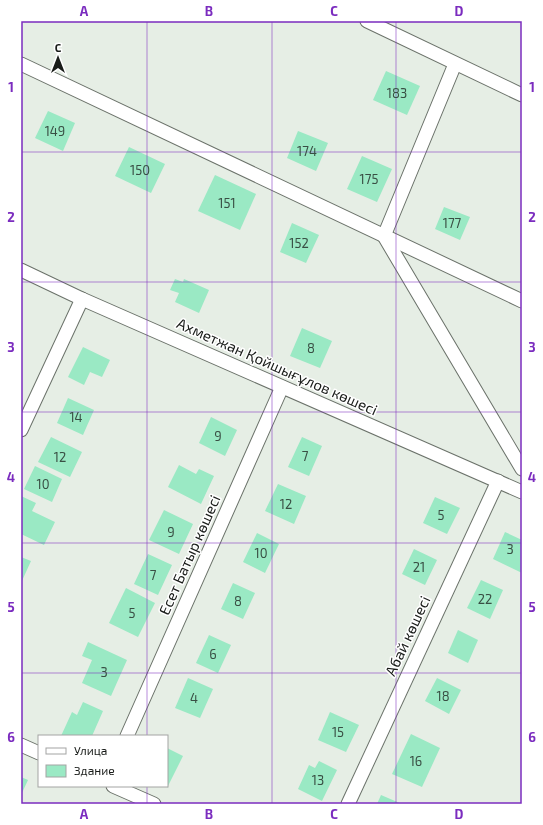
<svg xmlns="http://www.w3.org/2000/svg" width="543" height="825" font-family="'Exo 2',sans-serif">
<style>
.building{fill:#9ae9c4}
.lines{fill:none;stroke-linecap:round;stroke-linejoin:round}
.street-casing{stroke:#6b726a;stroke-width:15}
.street{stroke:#fff;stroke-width:13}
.grid{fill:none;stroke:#7b2cbf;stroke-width:1;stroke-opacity:0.55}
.labels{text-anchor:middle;stroke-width:3;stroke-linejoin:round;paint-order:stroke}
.number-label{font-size:13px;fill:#394f44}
.street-label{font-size:15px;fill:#191c19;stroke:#fff}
.neatline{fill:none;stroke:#7b2cbf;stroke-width:1.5}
.grid-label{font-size:13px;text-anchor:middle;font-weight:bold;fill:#7b2cbf}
</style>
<rect width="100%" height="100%" fill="#e6eee5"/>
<!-- building -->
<g class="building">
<path d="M386 71 420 86 407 115 373 100Z"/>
<path d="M48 111 75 123 63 151 35 138Z"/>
<path d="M298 131 328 143 316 171 287 158Z"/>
<path d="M129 147 165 164 151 193 115 176Z"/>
<path d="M362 156 392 169 377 202 347 189Z"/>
<path d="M215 175 256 194 240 230 198 211Z"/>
<path d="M444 207 470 217 460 240 435 229Z"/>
<path d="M292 223 319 235 306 263 280 252Z"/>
<path d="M175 279 183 282 184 279 209 290 199 313 175 302 179 293 170 290Z"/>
<path d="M302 328 332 341 320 368 290 356Z"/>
<path d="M83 347 110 360 102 377 90 372 84 385 68 377Z"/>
<path d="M68 398 94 410 83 435 57 423Z"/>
<path d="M211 417 237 430 225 456 199 443Z"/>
<path d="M51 437 82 452 70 477 38 462Z"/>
<path d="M302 437 322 446 309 476 288 467Z"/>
<path d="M179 465 196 474 199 469 214 476 201 504 168 487Z"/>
<path d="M35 466 62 479 52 502 24 489Z"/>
<path d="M278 484 306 496 294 524 265 511Z"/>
<path d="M21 496 36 503 32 511 55 522 44 545 21 534Z"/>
<path d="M435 497 460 508 447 534 423 523Z"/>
<path d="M164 510 193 524 179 554 149 540Z"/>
<path d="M505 532 522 540V573L493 559Z"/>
<path d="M257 533 279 544 265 573 243 562Z"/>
<path d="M414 549 437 560 425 585 402 574Z"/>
<path d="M148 554 172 565 158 595 134 584Z"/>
<path d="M21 557 31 561 21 583Z"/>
<path d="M481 580 503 590 490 619 467 608Z"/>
<path d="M233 583 255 593 243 619 221 609Z"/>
<path d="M126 588 155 603 138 637 109 623Z"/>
<path d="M458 630 478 640 468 663 448 653Z"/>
<path d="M209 635 231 645 218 673 196 663Z"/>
<path d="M88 642 127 660 111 696 82 683 92 660 82 656Z"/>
<path d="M188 678 213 689 200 718 175 708Z"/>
<path d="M437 678 461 690 449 714 425 701Z"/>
<path d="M83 702 103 711 92 736H61L72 712 77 715Z"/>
<path d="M330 712 359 725 346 752 318 740Z"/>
<path d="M411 734 440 748 422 787 392 774Z"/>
<path d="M167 748 183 756 167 788Z"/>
<path d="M319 761 337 770 322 801 298 789 309 765 315 768Z"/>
<path d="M21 777 28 780 21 795Z"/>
<path d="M381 795 402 804H377Z"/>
</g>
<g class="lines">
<!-- street casing -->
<g class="street-casing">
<g id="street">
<path d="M367 21 522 95"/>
<path d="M21 64 522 301"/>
<path d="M455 64 384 236 522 469"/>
<path d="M21 270 82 299 522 492"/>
<path d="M21 430 82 299"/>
<path d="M127 736 282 387"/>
<path d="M21 745 39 753"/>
<path d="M113 786 154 804"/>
<path d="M348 804 498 481"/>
</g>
</g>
<!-- street -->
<use href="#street" class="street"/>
</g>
<!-- grid -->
<path class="grid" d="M147 21V736M272 21V804M396 21V804M21 152H522M21 282H522M21 412H522M21 543H522M21 673H522M147 786V804"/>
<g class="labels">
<!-- number labels -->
<g class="number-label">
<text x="397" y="98">183</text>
<text x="55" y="136">149</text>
<text x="307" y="156">174</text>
<text x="140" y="175">150</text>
<text x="369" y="184">175</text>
<text x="227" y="208">151</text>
<text x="452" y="228">177</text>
<text x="299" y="248">152</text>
<text x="311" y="353">8</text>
<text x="76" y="422">14</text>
<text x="218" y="441">9</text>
<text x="305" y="461">7</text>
<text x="60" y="462">12</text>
<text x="43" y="489">10</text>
<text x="286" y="509">12</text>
<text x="441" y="520">5</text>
<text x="171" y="537">9</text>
<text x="510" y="554">3</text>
<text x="261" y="558">10</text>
<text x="419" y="572">21</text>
<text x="153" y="580">7</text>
<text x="485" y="604">22</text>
<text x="238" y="606">8</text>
<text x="132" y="618">5</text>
<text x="213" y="659">6</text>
<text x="104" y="677">3</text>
<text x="443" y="701">18</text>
<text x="194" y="703">4</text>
<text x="338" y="737">15</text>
<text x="416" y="766">16</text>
<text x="318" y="785">13</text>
</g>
<!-- street labels -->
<g class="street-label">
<text transform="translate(277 367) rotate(24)" y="5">Ахметжан Қойшығұлов көшесі</text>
<text transform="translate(190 555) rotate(-66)" y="5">Есет Батыр көшесі</text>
<text transform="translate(408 636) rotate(-65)" y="5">Абай көшесі</text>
</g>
</g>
<!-- border -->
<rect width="543" height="825" fill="none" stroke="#ffffff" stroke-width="44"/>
<!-- legend -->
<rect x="38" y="735" width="130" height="52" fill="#ffffff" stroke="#a3a4a3"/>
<rect x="46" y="748" width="20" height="6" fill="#ffffff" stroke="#a3a4a3"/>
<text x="74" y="755" font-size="12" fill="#191c19">Улица</text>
<rect x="46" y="765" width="20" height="12" fill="#9ae9c4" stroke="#a3a4a3"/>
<text x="74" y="775" font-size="12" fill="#191c19">Здание</text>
<!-- north arrow -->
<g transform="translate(58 58)" stroke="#ffffff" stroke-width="3" paint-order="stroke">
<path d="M0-3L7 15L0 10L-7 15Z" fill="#191c19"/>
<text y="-6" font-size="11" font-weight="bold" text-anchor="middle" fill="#191c19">С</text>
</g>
<rect x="22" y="22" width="499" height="781" class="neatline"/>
<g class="grid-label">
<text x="84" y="16">A</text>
<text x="209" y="16">B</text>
<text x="334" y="16">C</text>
<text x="459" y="16">D</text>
<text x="11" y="92">1</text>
<text x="532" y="92">1</text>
<text x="11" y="222">2</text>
<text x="532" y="222">2</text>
<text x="11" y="352">3</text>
<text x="532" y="352">3</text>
<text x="11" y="482">4</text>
<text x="532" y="482">4</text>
<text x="11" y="612">5</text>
<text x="532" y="612">5</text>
<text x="11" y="742">6</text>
<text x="532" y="742">6</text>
<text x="84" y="819">A</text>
<text x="209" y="819">B</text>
<text x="334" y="819">C</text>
<text x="459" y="819">D</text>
</g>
</svg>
